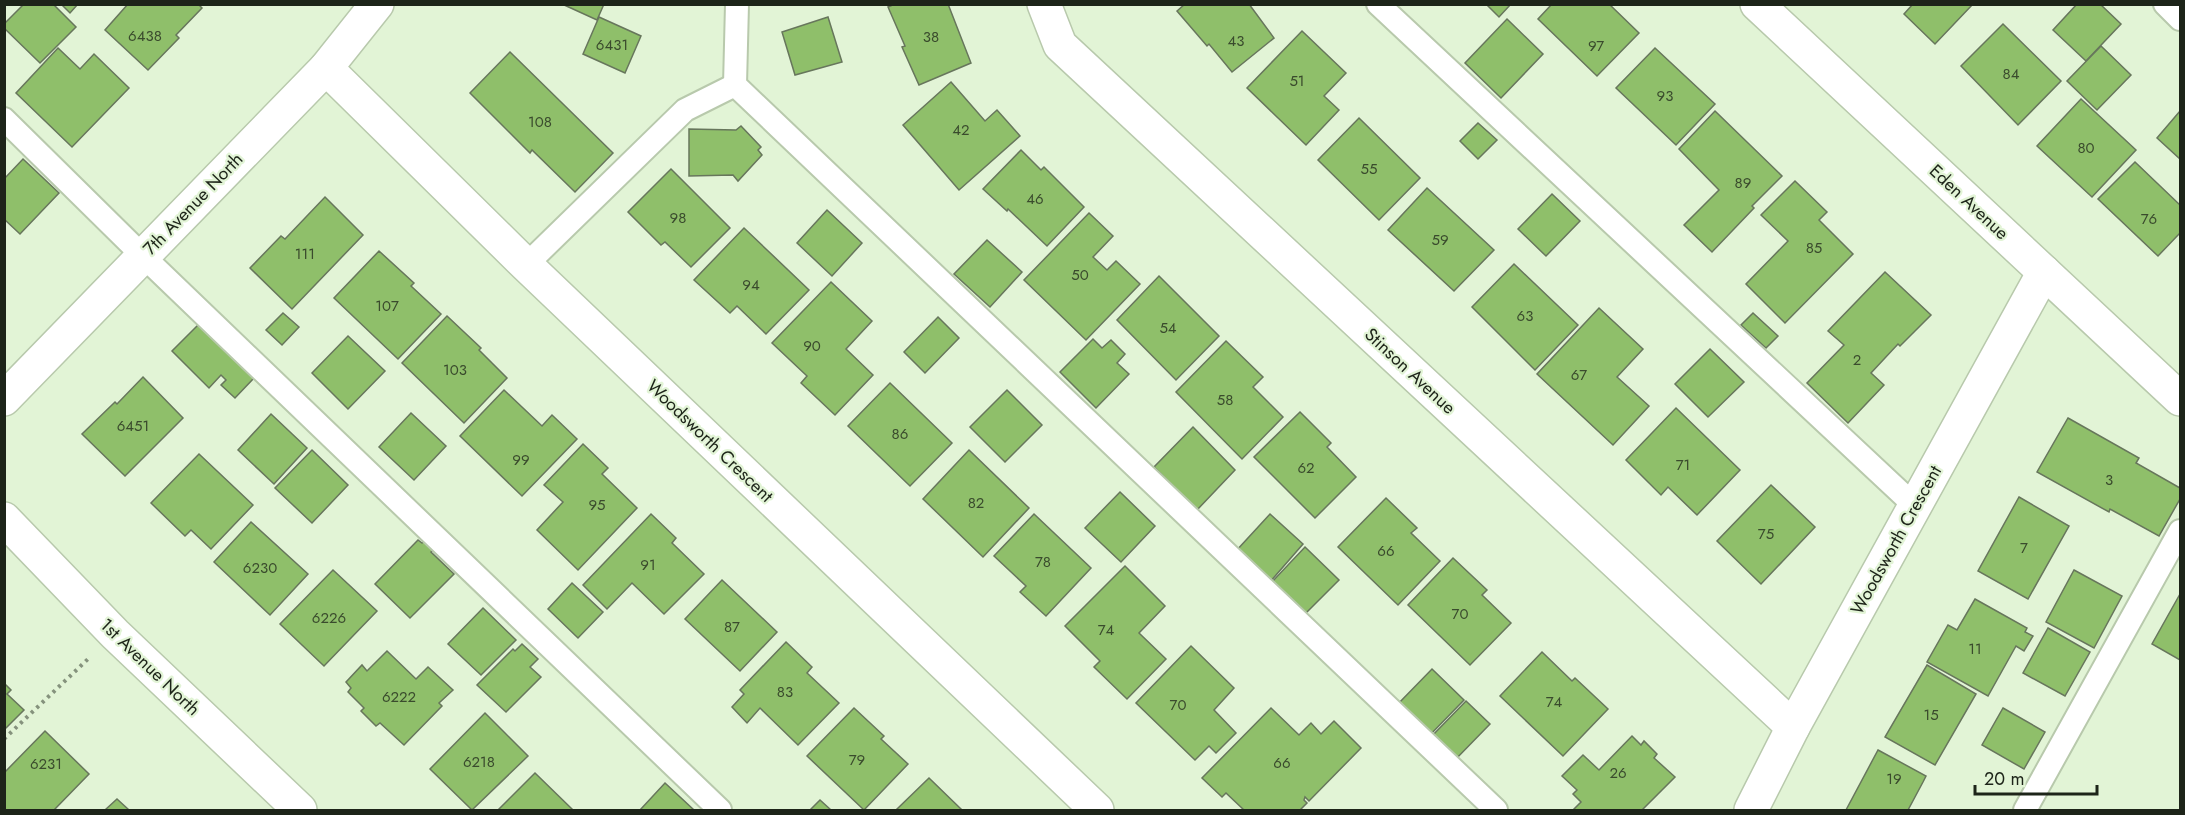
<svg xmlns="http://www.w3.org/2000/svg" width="2185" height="815" font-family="Jost,sans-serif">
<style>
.building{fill:#8fbf6a;stroke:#67765c;stroke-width:1.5}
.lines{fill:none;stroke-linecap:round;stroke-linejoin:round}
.lane-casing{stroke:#b8c9ac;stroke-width:26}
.street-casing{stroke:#b8c9ac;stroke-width:36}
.secondary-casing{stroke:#b8c9ac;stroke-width:36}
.path{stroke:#85927d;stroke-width:4;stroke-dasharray:3 4.5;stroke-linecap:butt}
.lane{stroke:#fff;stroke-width:22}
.street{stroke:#fff;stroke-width:33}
.secondary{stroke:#fff;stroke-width:33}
.labels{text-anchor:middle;stroke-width:4.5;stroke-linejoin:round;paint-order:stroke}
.number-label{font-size:15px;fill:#3a4b2d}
.street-label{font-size:18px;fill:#1d2419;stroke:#e2f4d6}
</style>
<rect width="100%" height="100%" fill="#e2f4d6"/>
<!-- building -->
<g class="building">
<path d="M24 4H53L76 27 40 63 4 28V24Z"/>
<path d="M61 4H78L70 13Z"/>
<path d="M128 4H198L202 8 176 35 179 38 148 70 105 30Z"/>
<path d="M562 4H604L597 20Z"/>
<path d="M895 4H948L971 63 919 85 902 47 905 46 888 7Z"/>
<path d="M1185 4H1249L1274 38 1232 72 1209 44 1207 46 1177 11Z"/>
<path d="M1486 4H1511L1499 17Z"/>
<path d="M1552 4H1609L1639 33 1597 76 1538 19Z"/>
<path d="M1913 4H1973L1935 44 1904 14Z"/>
<path d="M2077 4H2100L2121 24 2086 61 2053 30Z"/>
<path d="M599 17 641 36 625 73 583 54Z"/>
<path d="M828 17 842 62 795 75 782 32Z"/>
<path d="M1507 19 1543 54 1501 98 1465 63Z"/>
<path d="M2003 24 2061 81 2018 125 1961 66Z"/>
<path d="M1302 31 1346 73 1324 96 1339 110 1306 145 1247 88Z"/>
<path d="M2101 46 2131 75 2097 110 2067 81Z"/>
<path d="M58 48 80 69 94 54 129 88 72 147 16 93Z"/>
<path d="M1655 48 1715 104 1676 145 1616 88Z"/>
<path d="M510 52 613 153 575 192 532 150 530 153 470 93Z"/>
<path d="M951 82 985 121 997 110 1020 136 959 190 903 125Z"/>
<path d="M2081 99 2136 150 2092 197 2037 146Z"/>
<path d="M1715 111 1782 176 1752 206 1754 208 1712 252 1684 225 1719 190 1679 149Z"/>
<path d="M2180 111V159L2157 138Z"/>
<path d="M1359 118 1420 178 1379 220 1318 160Z"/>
<path d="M1478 123 1497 140 1478 159 1460 141Z"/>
<path d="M741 126 761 147 758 150 762 155 738 181 733 175 689 176V129L736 130Z"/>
<path d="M1021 150 1041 170 1044 167 1084 207 1047 246 1008 209 1007 211 983 189Z"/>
<path d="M23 159 59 193 20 234 4 219V179Z"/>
<path d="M2135 162 2180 205V233L2158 256 2098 199Z"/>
<path d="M671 169 730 228 691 267 665 242 661 245 628 212Z"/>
<path d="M1795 181 1827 212 1819 220 1853 254 1785 323 1746 284 1788 241 1761 215Z"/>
<path d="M1427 188 1494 250 1454 291 1388 230Z"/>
<path d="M1552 194 1580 221 1546 256 1518 229Z"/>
<path d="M325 197 363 235 292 309 250 268 281 236 285 239Z"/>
<path d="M827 210 862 243 832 276 797 243Z"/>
<path d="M1089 213 1113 236 1093 257 1107 270 1116 261 1140 284 1086 340 1024 280Z"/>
<path d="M744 228 809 290 766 334 737 306 730 313 694 280Z"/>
<path d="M987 240 1022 272 990 307 954 274Z"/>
<path d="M379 251 414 283 411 286 441 314 398 359 334 298Z"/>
<path d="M1514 264 1578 325 1535 370 1472 307Z"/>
<path d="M1885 272 1931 315 1900 346 1898 344 1871 373 1884 385 1848 423 1807 383 1844 345 1828 331Z"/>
<path d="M1159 276 1219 336 1176 380 1117 320Z"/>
<path d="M831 282 872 321 846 349 873 375 835 415 801 383 807 376 772 343Z"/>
<path d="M1599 308 1643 349 1617 377 1649 406 1613 445 1537 374Z"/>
<path d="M283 313 299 327 282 345 266 330Z"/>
<path d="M1753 313 1778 336 1766 348 1741 325Z"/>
<path d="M447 316 481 348 479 350 507 378 464 423 402 363Z"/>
<path d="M938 317 959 338 925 373 904 352Z"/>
<path d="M199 324 254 378 235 398 221 385 226 380 221 375 209 388 172 351Z"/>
<path d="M348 336 385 371 348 409 312 373Z"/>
<path d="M1093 339 1102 348 1111 340 1125 354 1117 363 1129 374 1096 408 1060 372Z"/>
<path d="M1226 341 1263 377 1253 387 1283 417 1242 459 1176 392Z"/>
<path d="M1710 349 1744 382 1708 417 1675 384Z"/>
<path d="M143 377 183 418 125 476 82 434 115 402 117 404Z"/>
<path d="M890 383 952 443 910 486 848 426Z"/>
<path d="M504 390 542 426 552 415 577 439 522 496 460 436Z"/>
<path d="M1007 390 1042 425 1005 462 970 427Z"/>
<path d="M1676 408 1740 470 1697 515 1668 487 1661 495 1626 460Z"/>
<path d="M1300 412 1331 443 1327 447 1356 477 1315 518 1254 457Z"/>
<path d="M411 413 446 446 414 480 379 447Z"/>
<path d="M271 414 307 448 274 484 238 450Z"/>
<path d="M2068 418 2139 458 2136 463 2180 488V499L2159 536 2110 509 2109 512 2037 472Z"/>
<path d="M1193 427 1235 470 1197 510 1154 467Z"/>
<path d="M583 444 608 468 602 474 637 508 578 570 537 530 563 502 544 485Z"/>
<path d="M312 450 348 485 312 523 275 488Z"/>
<path d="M969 450 1029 508 983 557 923 499Z"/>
<path d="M199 454 253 505 211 549 191 530 185 536 151 503Z"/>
<path d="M1771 485 1815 527 1761 584 1717 541Z"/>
<path d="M1120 492 1155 526 1121 562 1085 528Z"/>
<path d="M2019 497 2069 526 2028 599 1978 571Z"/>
<path d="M1386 498 1417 528 1411 533 1440 561 1398 605 1338 547Z"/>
<path d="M651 514 676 538 672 543 704 574 664 614 632 583 607 609 583 585Z"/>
<path d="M1034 514 1091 568 1046 616 1020 592 1026 586 994 556Z"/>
<path d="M1270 514 1303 544 1270 582 1236 551Z"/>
<path d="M251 522 308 574 270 615 214 562Z"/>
<path d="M425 539 435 549 431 552 454 574 410 618 375 584 418 540 422 543Z"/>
<path d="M1305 547 1339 580 1303 616 1270 584Z"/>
<path d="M1453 558 1487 590 1482 595 1511 623 1470 665 1408 605Z"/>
<path d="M1125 566 1165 606 1139 633 1166 659 1127 699 1094 667 1100 661 1065 626Z"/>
<path d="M333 570 377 611 324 666 280 624Z"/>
<path d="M2074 570 2122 596 2094 648 2046 622Z"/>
<path d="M722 580 777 632 740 671 685 619Z"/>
<path d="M572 583 603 612 578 638 548 609Z"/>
<path d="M2180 594V660L2152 644Z"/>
<path d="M1975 599 2027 628 2025 632 2033 636 2024 651 2016 646 1988 696 1927 662 1948 625 1957 630Z"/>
<path d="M483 608 516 640 481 675 448 644Z"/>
<path d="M2048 628 2090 652 2065 696 2023 673Z"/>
<path d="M786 642 812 667 807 673 839 703 798 745 760 708 747 723 732 707 744 694 740 690Z"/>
<path d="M522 644 538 659 530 667 541 677 506 712 477 685 513 649 515 651Z"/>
<path d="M1191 646 1234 688 1214 710 1236 733 1216 753 1209 746 1195 760 1136 703Z"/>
<path d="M387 651 416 679 428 667 453 690 439 703 442 706 404 745 380 723 376 726 361 711 364 708 348 692 351 688 346 682 362 665 367 671Z"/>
<path d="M1542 652 1572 681 1575 678 1608 709 1563 756 1500 696Z"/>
<path d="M1927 665 1976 694 1935 765 1885 737Z"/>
<path d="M1432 669 1464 700 1428 737 1396 706Z"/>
<path d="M4 683 11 690 7 694 24 710 4 730Z"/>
<path d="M1466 701 1490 724 1454 761 1430 738Z"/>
<path d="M854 708 884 736 881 739 908 764 864 810 807 756Z"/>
<path d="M1271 708 1299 735 1311 723 1321 734 1334 721 1361 748 1309 801 1305 797 1304 800 1307 803 1300 810H1244L1226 793 1222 797 1202 778Z"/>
<path d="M2003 708 2045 732 2024 769 1982 745Z"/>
<path d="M485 713 528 756 472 810 430 769Z"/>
<path d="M45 731 89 774 54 810H4V773Z"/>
<path d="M1632 736 1641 745 1644 741 1657 754 1654 758 1675 777 1642 810H1573L1581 802 1573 794 1577 790 1562 776 1583 755 1599 770Z"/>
<path d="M1878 750 1926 776 1923 782 1908 810H1846Z"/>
<path d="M535 773 573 810H498Z"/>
<path d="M929 778 962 810H896Z"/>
<path d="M665 783 694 810H640Z"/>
<path d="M117 799 129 810H105Z"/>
<path d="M820 800 831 810H810Z"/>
</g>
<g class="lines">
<!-- lane casing -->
<g class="lane-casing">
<g id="lane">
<path d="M737 4 735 85 1496 810"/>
<path d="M1378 4 1915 506"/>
<path d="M2165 4 2180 19"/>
<path d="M4 119 143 256 720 810"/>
<path d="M526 265 685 110 735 85"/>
<path d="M2025 810 2180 531"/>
</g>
</g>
<!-- street casing -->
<g class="street-casing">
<g id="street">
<path d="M1044 4 1060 45 1793 727"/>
<path d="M1757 4 2180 399"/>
<path d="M326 68 526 265 1097 810"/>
<path d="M4 399 326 68 377 4"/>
<path d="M1751 810 1793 727 2044 272"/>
</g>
</g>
<!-- secondary casing -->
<g class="secondary-casing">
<path id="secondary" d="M4 519 115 634 300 810"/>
</g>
<!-- path -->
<path class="path" d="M4 739 88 659"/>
<!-- lane -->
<use href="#lane" class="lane"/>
<!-- street -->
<use href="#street" class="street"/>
<!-- secondary -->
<use href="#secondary" class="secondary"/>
</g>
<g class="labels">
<!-- number labels -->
<g class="number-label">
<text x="145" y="41">6438</text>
<text x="931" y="42">38</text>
<text x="1236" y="46">43</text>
<text x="612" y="50">6431</text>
<text x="1596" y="51">97</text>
<text x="2011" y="79">84</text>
<text x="1297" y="86">51</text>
<text x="1665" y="101">93</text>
<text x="540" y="127">108</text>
<text x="961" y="135">42</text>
<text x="2086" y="153">80</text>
<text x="1369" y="174">55</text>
<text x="1743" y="188">89</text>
<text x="1035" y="204">46</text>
<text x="678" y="223">98</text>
<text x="2149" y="224">76</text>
<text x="1440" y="245">59</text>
<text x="1814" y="253">85</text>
<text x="305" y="259">111</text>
<text x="1080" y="280">50</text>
<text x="751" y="290">94</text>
<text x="387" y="311">107</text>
<text x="1525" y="321">63</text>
<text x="1168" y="333">54</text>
<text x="812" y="351">90</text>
<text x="1857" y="365">2</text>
<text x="455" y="375">103</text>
<text x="1579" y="380">67</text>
<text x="1225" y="405">58</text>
<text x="133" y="431">6451</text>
<text x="900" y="439">86</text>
<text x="521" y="465">99</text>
<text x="1683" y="470">71</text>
<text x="1306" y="473">62</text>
<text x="2109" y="485">3</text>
<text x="976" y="508">82</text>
<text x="597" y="510">95</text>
<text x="1766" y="539">75</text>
<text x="2024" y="553">7</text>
<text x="1386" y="556">66</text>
<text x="1043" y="567">78</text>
<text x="648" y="570">91</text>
<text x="260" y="573">6230</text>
<text x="1460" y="619">70</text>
<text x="329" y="623">6226</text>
<text x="732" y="632">87</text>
<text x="1106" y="635">74</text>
<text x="1975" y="654">11</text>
<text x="785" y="697">83</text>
<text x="399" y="702">6222</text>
<text x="1554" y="707">74</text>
<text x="1178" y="710">70</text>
<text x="1931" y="720">15</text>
<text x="857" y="765">79</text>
<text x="479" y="767">6218</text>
<text x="1282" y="768">66</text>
<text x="46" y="769">6231</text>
<text x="1618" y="778">26</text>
<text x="1894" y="784">19</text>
</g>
<!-- street labels -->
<g class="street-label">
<text transform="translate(1969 202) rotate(43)" y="6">Eden Avenue</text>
<text transform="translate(193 204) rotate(-46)" y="6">7th Avenue North</text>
<text transform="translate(1410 371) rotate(43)" y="6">Stinson Avenue</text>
<text transform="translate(710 441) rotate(44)" y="6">Woodsworth Crescent</text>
<text transform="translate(1896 540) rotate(-61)" y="6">Woodsworth Crescent</text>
<text transform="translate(150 667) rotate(44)" y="6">1st Avenue North</text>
</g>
</g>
<!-- border -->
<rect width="2185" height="815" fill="none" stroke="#1d2419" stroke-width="12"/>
<!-- scale -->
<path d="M1975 785v9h122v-9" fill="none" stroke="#1d2419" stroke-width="3"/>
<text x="1984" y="785" font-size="18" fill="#1d2419" stroke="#e2f4d6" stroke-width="4.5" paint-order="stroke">20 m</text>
</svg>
